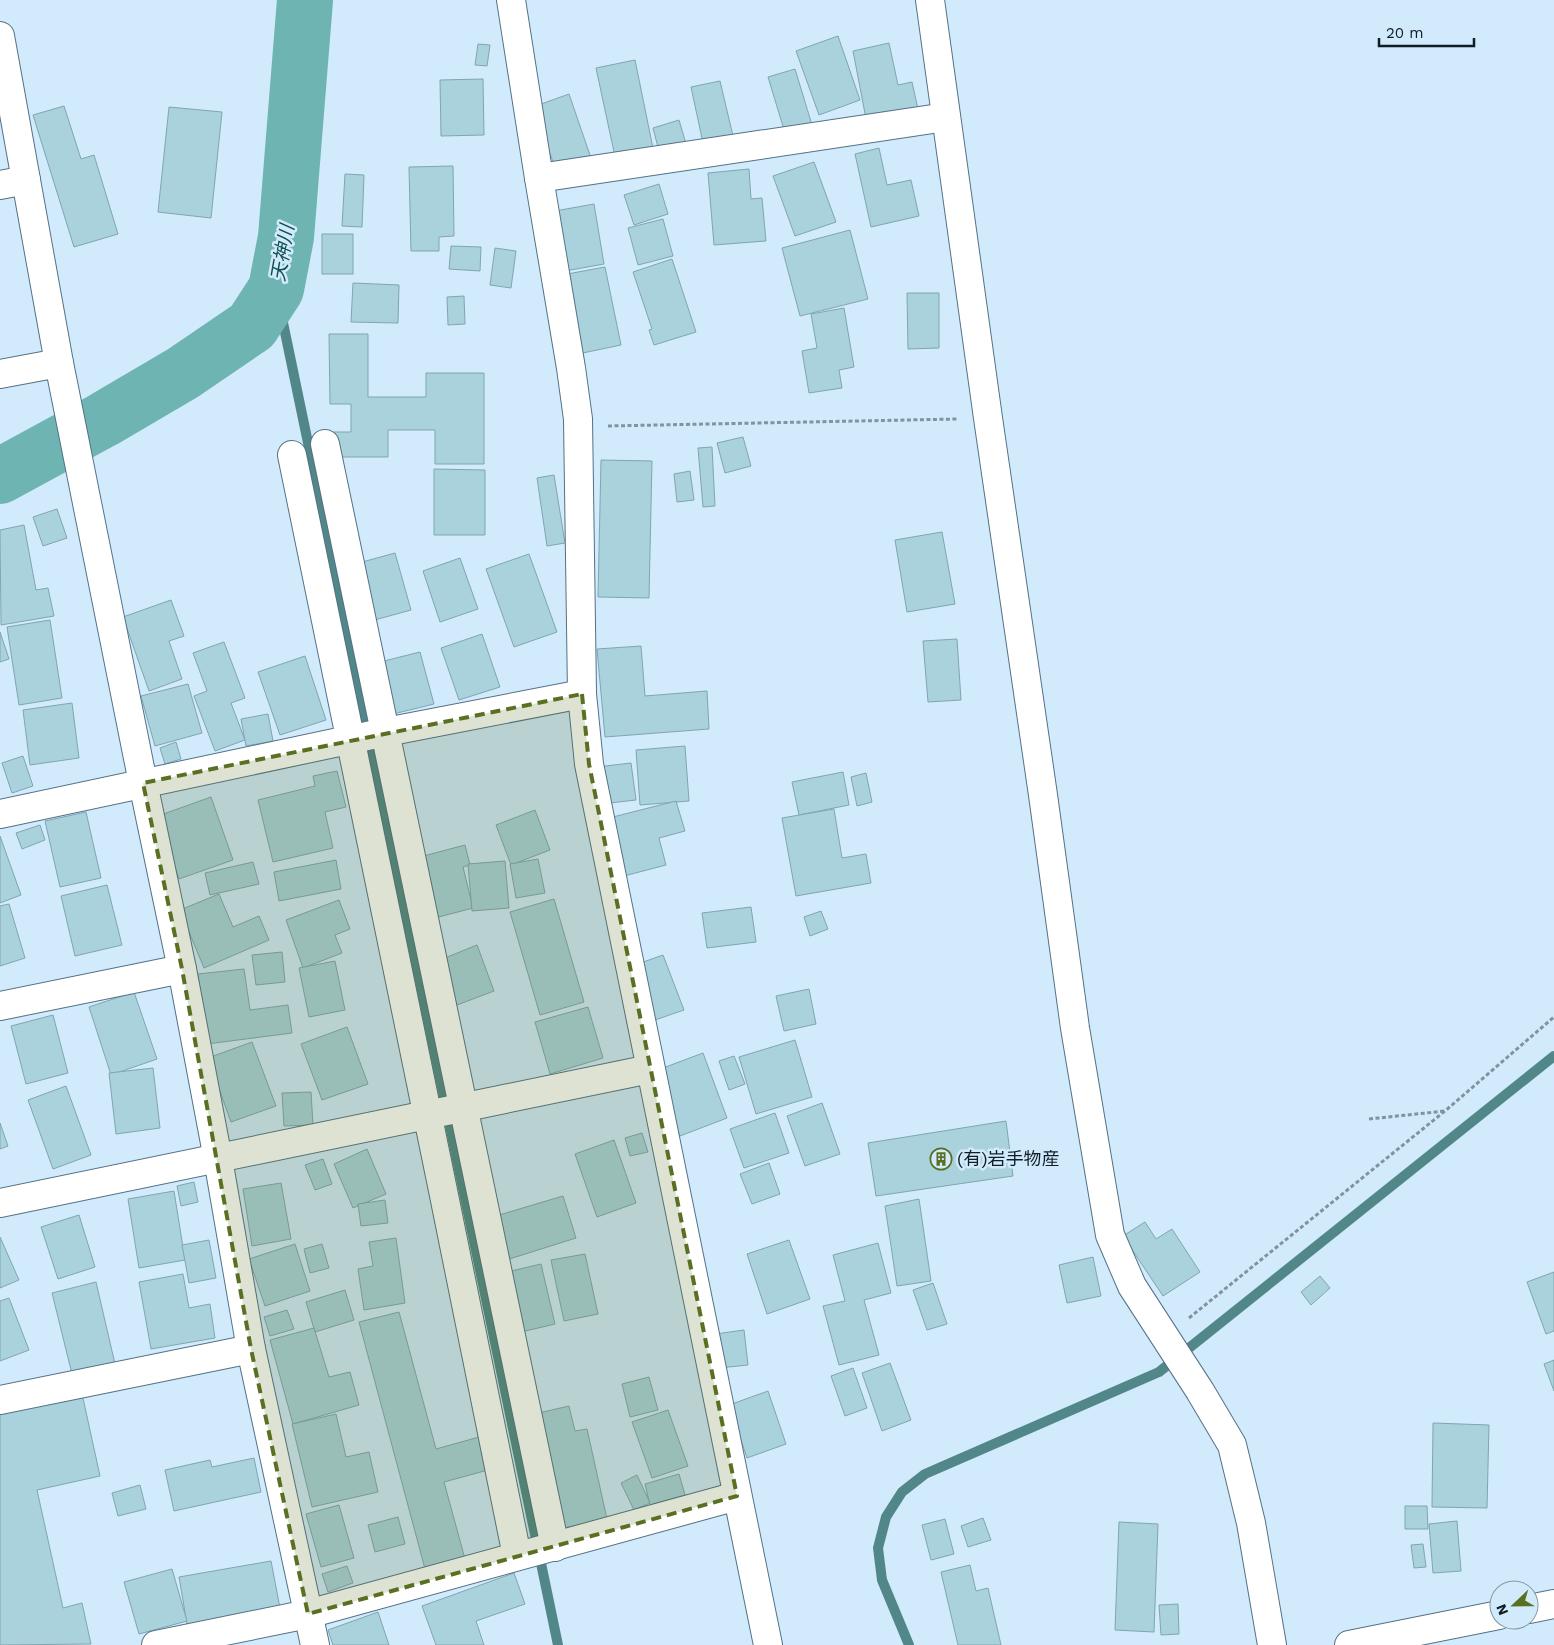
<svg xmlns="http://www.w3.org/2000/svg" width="1554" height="1645" font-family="'Work Sans','Noto Sans JP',sans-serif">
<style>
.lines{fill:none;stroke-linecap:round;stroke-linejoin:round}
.stream{stroke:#518788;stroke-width:10}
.river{stroke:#6db4b2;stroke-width:56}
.building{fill:#a9d2dd;stroke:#7fa6b0}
.minor-casing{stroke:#557185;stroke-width:30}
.tertiary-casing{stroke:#557185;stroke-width:30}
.path{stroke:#8093a1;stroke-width:3;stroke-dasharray:4 2.5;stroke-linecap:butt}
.minor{stroke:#fff;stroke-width:28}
.tertiary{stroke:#fff;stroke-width:28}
.marked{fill:#597022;fill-opacity:0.2;stroke:#597022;stroke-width:4;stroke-dasharray:10 6;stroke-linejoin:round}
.labels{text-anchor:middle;stroke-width:5;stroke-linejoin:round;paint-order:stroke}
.poi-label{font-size:18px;fill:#111d25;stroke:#d1eafc;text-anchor:start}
.water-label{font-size:19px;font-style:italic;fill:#115150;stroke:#d1eafc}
</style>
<rect width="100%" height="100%" fill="#d1eafc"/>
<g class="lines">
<!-- stream -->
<g class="stream">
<path d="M276 289 558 1645"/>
<path d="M909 1645 882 1580 878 1548 886 1517 902 1492 925 1474 1159 1372 1554 1056"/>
</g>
<!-- river -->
<path class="river" d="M0 476 103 420 183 373 252 326 276 289 286 237 305 0"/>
</g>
<!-- building -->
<g class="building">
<path d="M838 36 860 100 819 115 796 51Z"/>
<path d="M889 43 898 85 912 82 919 114 867 124 853 51Z"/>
<path d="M478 44 490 45 487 66 475 65Z"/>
<path d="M635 60 655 158 617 166 596 68Z"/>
<path d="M795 69 812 125 785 133 768 77Z"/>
<path d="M483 79 484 135 441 136 440 80Z"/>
<path d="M720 81 733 136 703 143 691 87Z"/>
<path d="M569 94 592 161 557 173 533 107Z"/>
<path d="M64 106 81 159 94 155 118 234 74 247 33 115Z"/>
<path d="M169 107 222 112 211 218 158 212Z"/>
<path d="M679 120 687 147 660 155 653 128Z"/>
<path d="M879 148 887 185 911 180 919 216 871 227 855 154Z"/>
<path d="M814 162 836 222 795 236 773 176Z"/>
<path d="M453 166 454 236 439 237V251H411L409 167Z"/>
<path d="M749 169 751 199 762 198 766 241 714 245 708 173Z"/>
<path d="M345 174 364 175 362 227 342 226Z"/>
<path d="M659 184 668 214 634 225 624 195Z"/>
<path d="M594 204 604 264 565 271 555 211Z"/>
<path d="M663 219 673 256 638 265 628 228Z"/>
<path d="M850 230 868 299 800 316 782 248Z"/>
<rect x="322" y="234" width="31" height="40"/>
<path d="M451 246 481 247 480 271 449 269Z"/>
<path d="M495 248 516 251 511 288 490 285Z"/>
<path d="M672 259 696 332 654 345 649 330 652 329 633 272Z"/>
<path d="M605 267 621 345 578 354 562 275Z"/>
<path d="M353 283 399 285 398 323 351 322Z"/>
<path d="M907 293H939V348L908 349Z"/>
<path d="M464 296 465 324 448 325 447 297Z"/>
<path d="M844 308 854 367 839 370 842 388 809 393 802 351 817 348 811 314Z"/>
<path d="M329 334H368V397H426V373H484V464H435V430H388V457H332L333 432H351V404H330Z"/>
<path d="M743 437 751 466 725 473 717 443Z"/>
<path d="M712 447 715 506 703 507 698 448Z"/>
<path d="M601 460 652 461 649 598 598 597Z"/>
<path d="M434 469 485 470V535H434Z"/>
<path d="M690 471 694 500 677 502 674 474Z"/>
<path d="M554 475 565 543 547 546 537 478Z"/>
<path d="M57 509 67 538 43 546 33 517Z"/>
<path d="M24 525 36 590 48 588 54 616 1 625 0 530Z"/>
<path d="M942 532 955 604 907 612 895 540Z"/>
<path d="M395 553 411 610 371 621 355 564Z"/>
<path d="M529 554 557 632 514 647 486 569Z"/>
<path d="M460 558 478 609 440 622 423 571Z"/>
<path d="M171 600 184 636 169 641 182 679 149 691 123 617Z"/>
<path d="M50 620 62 698 19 705 7 627Z"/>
<path d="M0 632 9 659 0 662Z"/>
<path d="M482 634 500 687 459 700 441 648Z"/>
<path d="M957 639 961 700 928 702 923 641Z"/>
<path d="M224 642 245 698 231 703 245 740 215 751 194 696 207 691 193 653Z"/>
<path d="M641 646 645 696 707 691 709 729 605 737 597 649Z"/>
<path d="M420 652 434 704 393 714 380 662Z"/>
<path d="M305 656 326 720 280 735 258 672Z"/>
<path d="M188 684 202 733 155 746 141 696Z"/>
<path d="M72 703 79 758 30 765 23 710Z"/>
<path d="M268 714 273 741 246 746 241 719Z"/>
<path d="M176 742 181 759 165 764 160 748Z"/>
<path d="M685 746 689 801 640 805 636 750Z"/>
<path d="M23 756 33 786 12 793 2 763Z"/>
<path d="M631 763 636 800 601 804 597 767Z"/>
<path d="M337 771 346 807 325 812 333 848 273 862 258 800 315 786 313 776Z"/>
<path d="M843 772 849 805 799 815 792 782Z"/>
<path d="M866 773 872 802 857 806 851 777Z"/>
<path d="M211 797 233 860 179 879 158 816Z"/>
<path d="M676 801 685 831 659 838 666 865 624 876 609 818Z"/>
<path d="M834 809 842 858 866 854 871 883 796 896 782 818Z"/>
<path d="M535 810 550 850 511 865 496 825Z"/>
<path d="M86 812 101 878 60 887 45 821Z"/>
<path d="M40 825 45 840 22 849 16 833Z"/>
<path d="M0 836 21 895 0 903Z"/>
<path d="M465 845 470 865 463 867 473 908 431 919 416 858Z"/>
<path d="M538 859 545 893 516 898 510 864Z"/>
<path d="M336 860 341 889 279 901 274 872Z"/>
<path d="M505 861 509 908 472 911 468 864Z"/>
<path d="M253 862 259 884 210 895 205 873Z"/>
<path d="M107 885 122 945 75 956 61 896Z"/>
<path d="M219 894 233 927 259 916 269 940 204 968 180 910Z"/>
<path d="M554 899 584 1002 540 1015 510 912Z"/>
<path d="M339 900 350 929 335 935 342 953 303 968 286 920Z"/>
<path d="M9 904 25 958 0 966V906Z"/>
<path d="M751 907 756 942 707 948 702 913Z"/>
<path d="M821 911 828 929 810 936 804 917Z"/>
<path d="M477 945 494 991 457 1005 440 960Z"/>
<path d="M282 952 285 982 256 985 252 955Z"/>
<path d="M663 955 684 1010 652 1021 632 966Z"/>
<path d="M335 961 345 1010 309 1017 299 968Z"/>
<path d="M244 969 250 1010 288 1005 292 1033 207 1044 198 974Z"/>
<path d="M809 989 816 1024 784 1031 776 996Z"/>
<path d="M134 992 157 1059 111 1075 89 1007Z"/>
<path d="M588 1007 603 1058 550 1074 535 1022Z"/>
<path d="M53 1015 68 1073 26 1084 11 1026Z"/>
<path d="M347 1027 368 1084 322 1100 301 1044Z"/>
<path d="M795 1040 812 1097 756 1114 739 1057Z"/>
<path d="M252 1042 276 1106 231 1122 208 1058Z"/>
<path d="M703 1053 727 1118 680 1136 655 1071Z"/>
<path d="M734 1056 745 1084 729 1090 719 1061Z"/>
<path d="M153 1068 160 1128 116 1134 109 1073Z"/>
<path d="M66 1086 91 1155 53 1169 28 1100Z"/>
<path d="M311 1092 313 1125 284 1126 282 1093Z"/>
<path d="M822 1103 840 1154 805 1166 787 1116Z"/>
<path d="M775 1113 789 1153 744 1168 730 1129Z"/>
<path d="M1006 1121 1013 1176 876 1196 868 1143Z"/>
<path d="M0 1123 8 1146 0 1149Z"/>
<path d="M642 1133 648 1152 630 1156 625 1138Z"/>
<path d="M614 1140 636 1203 597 1217 575 1154Z"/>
<path d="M367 1149 386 1194 353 1208 334 1164Z"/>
<path d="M323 1159 332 1184 315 1190 305 1165Z"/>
<path d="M769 1163 780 1194 752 1204 740 1174Z"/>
<path d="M194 1182 198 1202 181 1206 177 1186Z"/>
<path d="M281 1183 291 1239 252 1246 243 1189Z"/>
<path d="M174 1191 185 1260 139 1268 128 1199Z"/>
<path d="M563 1196 576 1238 503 1261 489 1218Z"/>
<path d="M919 1199 931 1281 897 1286 885 1206Z"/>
<path d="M385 1200 388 1223 361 1226 358 1204Z"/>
<path d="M79 1215 95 1267 58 1279 41 1227Z"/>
<path d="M1145 1222 1156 1239 1172 1229 1200 1272 1163 1296 1123 1236Z"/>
<path d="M0 1237 19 1280 0 1288Z"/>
<path d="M396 1238 405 1303 364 1310 358 1269 373 1266 369 1242Z"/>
<path d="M209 1240 216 1278 189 1283 182 1245Z"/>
<path d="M789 1240 810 1299 767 1314 747 1254Z"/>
<path d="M878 1243 891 1293 864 1300 879 1355 839 1365 823 1306 845 1301 833 1255Z"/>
<path d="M295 1244 310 1291 265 1306 249 1259Z"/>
<path d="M322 1244 329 1268 310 1273 304 1249Z"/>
<path d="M585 1254 598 1314 564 1321 551 1260Z"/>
<path d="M1093 1257 1101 1296 1067 1303 1059 1265Z"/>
<path d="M541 1264 555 1324 517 1333 503 1273Z"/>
<path d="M1554 1272V1331L1546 1334 1527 1282Z"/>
<path d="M183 1274 189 1308 210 1304 215 1338 151 1349 139 1282Z"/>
<path d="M1320 1276 1330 1288 1311 1305 1301 1292Z"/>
<path d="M96 1282 115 1364 72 1374 52 1293Z"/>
<path d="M933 1283 947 1324 927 1330 913 1290Z"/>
<path d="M345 1290 354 1320 315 1332 306 1302Z"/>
<path d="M9 1298 29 1350 0 1361V1301Z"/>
<path d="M287 1310 294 1329 270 1336 264 1317Z"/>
<path d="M399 1312 436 1449 479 1437 488 1470 444 1482 465 1559 425 1569 359 1322Z"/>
<path d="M314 1328 329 1377 350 1372 359 1405 293 1424 270 1340Z"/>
<path d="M744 1330 748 1365 719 1368 715 1334Z"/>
<path d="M1554 1360V1391L1544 1364Z"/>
<path d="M890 1363 911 1420 882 1431 862 1373Z"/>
<path d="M853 1368 867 1408 845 1416 831 1376Z"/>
<path d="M649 1377 658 1410 630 1417 622 1384Z"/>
<path d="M81 1389 100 1476 37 1490 63 1608 82 1603 91 1644 0 1645V1407Z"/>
<path d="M768 1391 786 1444 747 1458 729 1405Z"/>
<path d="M569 1406 575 1431 587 1429 607 1519 554 1530 530 1415Z"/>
<path d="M668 1410 688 1466 652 1478 632 1422Z"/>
<path d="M336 1414 346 1457 369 1452 378 1492 312 1507 292 1424Z"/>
<path d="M1433 1423 1489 1425 1487 1508 1432 1507Z"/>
<path d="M254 1458 261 1492 174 1511 165 1470 210 1460 212 1467Z"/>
<path d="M679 1474 685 1495 650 1505 645 1484Z"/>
<path d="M637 1475 650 1503 634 1510 621 1483Z"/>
<path d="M140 1485 146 1509 118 1516 112 1493Z"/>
<path d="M339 1505 354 1558 321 1567 306 1514Z"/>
<path d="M1405 1506H1427L1428 1529H1405Z"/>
<path d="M398 1517 405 1544 375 1552 368 1525Z"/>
<path d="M983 1518 991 1540 968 1547 961 1526Z"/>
<path d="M945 1519 954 1554 931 1560 922 1525Z"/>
<path d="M1457 1521 1461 1571 1433 1573 1429 1524Z"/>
<path d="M1119 1522 1158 1524 1154 1632 1115 1630Z"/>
<path d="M1423 1544 1426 1567 1414 1568 1411 1545Z"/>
<path d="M271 1561 280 1608 187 1624 179 1577Z"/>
<path d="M970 1565 976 1591 988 1588 1001 1645H958L941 1572Z"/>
<path d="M347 1566 353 1583 328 1592 322 1574Z"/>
<path d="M172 1569 187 1621 139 1634 124 1582Z"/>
<path d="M514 1573 525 1604 476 1621 484 1645H436L422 1606Z"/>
<path d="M1178 1604 1179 1634 1161 1635 1159 1605Z"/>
<path d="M378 1612 389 1645H333L328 1630Z"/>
</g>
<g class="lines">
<!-- minor casing -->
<g class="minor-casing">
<g id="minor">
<path d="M511 0 539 178 571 368 578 419 582 694 589 764 768 1645"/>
<path d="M930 0 988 418 1043 795 1075 1028 1110 1235 1132 1286 1200 1391 1232 1445 1251 1523 1272 1645"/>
<path d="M0 36 59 363 143 783 182 969 218 1159 251 1349 315 1645"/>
<path d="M539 178 946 117"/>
<path d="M0 374 59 363"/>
<path d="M325 444 555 1547"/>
<path d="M292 455C370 821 442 1189 517 1556"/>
<path d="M0 814 386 732 582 694"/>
<path d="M0 1006 182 969"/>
<path d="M0 1400 251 1349"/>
<path d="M156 1645 308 1614 737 1496"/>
</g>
</g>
<!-- tertiary casing -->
<g class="tertiary-casing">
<g id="tertiary">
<path d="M0 185 26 180"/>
<path d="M0 1203 650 1069"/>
<path d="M1529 1609 1554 1604"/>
<path d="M1349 1645 1499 1615"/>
</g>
</g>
<!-- path -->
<g class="path">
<path d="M608 426 957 419"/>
<path d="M1369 1119 1445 1111"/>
<path d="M1189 1318 1445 1111 1554 1017"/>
</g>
<!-- minor -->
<use href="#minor" class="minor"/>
<!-- tertiary -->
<use href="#tertiary" class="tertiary"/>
</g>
<!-- marked area -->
<path class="marked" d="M582 694 589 764 737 1496 308 1614 251 1349 182 969 143 783Z"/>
<!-- icons -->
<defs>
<g id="building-ring" transform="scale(1.125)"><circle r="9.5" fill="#d1eafc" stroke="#597022" stroke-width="1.5"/><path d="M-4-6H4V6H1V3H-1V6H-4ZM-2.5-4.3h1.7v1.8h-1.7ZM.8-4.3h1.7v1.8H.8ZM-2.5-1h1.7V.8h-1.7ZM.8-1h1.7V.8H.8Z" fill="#597022"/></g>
</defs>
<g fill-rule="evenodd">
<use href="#building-ring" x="941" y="1159"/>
</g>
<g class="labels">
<!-- poi labels -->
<g class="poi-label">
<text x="957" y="1165">(有)岩手物産</text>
</g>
<!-- water labels -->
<g class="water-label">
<text transform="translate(282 253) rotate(-80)" y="7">天神川</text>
</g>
</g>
<!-- north arrow -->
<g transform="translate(1514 1605) rotate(248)"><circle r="24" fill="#d1eafc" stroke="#8498a6"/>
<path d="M0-4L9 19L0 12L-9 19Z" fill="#597022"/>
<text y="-8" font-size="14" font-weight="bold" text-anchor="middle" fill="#111d25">N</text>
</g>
<!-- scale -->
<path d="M1379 38v8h95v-8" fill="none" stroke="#111d25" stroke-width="2.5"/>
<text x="1386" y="38" font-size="15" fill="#111d25" stroke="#d1eafc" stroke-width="4" paint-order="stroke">20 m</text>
</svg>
